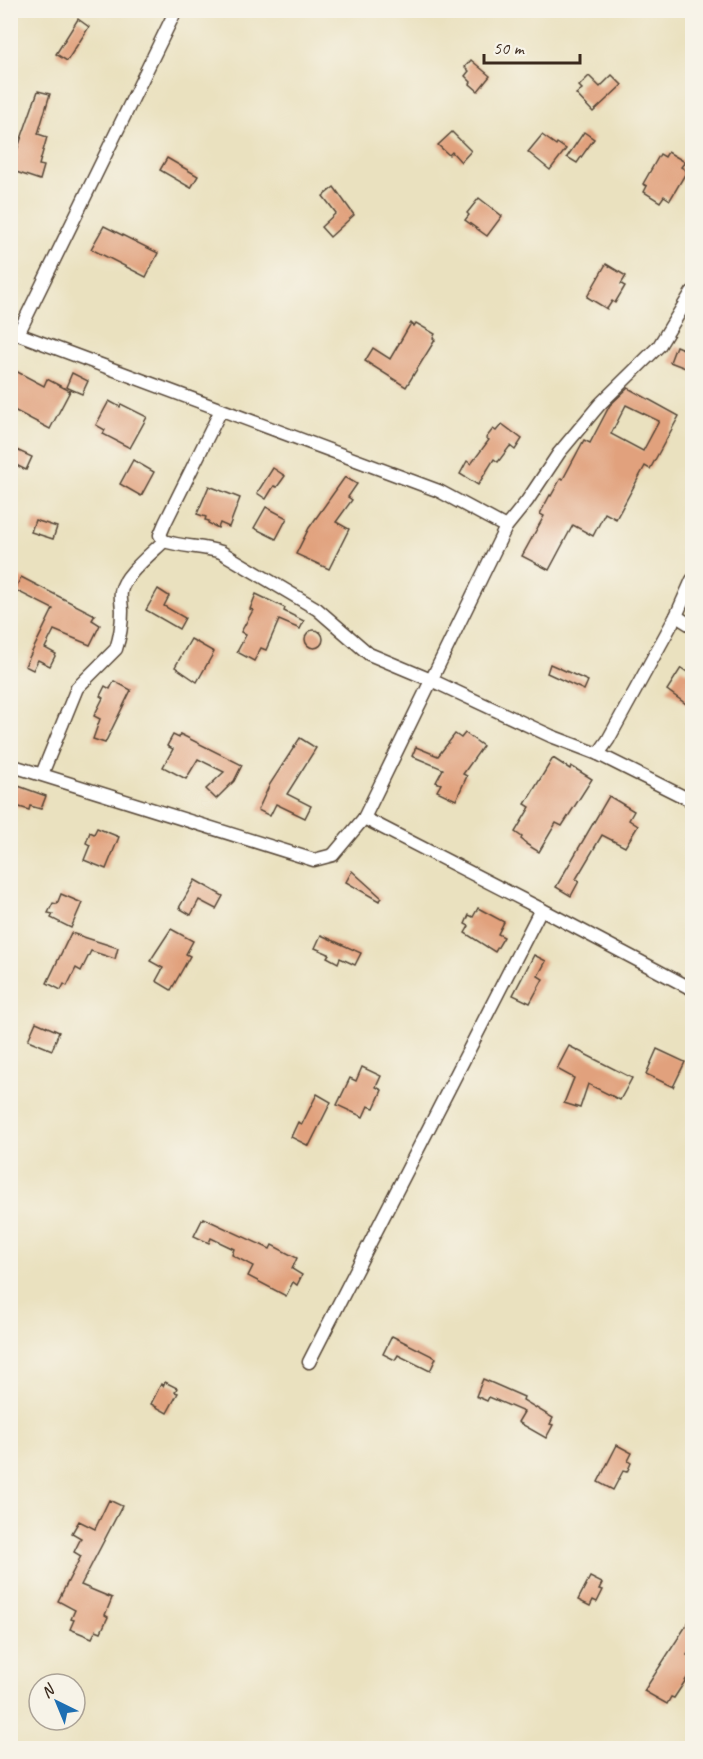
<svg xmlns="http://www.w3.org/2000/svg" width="703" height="1759" font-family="Caveat,sans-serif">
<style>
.building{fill:#e1a17d;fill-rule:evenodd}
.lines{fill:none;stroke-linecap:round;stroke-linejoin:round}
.minor-casing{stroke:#554536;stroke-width:15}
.minor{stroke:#fff;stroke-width:12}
</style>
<rect width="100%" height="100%" fill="#f7f3e8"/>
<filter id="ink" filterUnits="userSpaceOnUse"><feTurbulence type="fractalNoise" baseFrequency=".0167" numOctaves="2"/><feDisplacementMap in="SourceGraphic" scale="12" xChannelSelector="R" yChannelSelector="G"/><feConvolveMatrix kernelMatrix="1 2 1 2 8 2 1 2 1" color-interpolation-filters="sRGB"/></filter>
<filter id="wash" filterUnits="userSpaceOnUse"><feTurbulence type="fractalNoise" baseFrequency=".008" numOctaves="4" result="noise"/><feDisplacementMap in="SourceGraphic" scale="24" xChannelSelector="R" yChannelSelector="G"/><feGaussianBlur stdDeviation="1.35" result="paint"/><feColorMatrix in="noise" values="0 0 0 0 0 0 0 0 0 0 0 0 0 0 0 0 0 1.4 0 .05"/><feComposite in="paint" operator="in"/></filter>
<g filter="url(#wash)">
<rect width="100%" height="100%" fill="#eae1bf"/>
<g id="blocks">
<!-- building -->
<g class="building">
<path d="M78 19 89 27 67 61 56 54Z"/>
<path d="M471 60 490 76 478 91 470 84 471 82 465 76 469 71 465 67Z"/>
<path d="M612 75 622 85 593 112 576 94 582 89 579 86 589 76 600 87Z"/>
<path d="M38 91 50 94 38 134 47 137 39 165 44 166 40 180 10 170Z"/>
<path d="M452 132 471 151 461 162 452 152 449 155 438 145Z"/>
<path d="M584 132 594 139 577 163 567 157Z"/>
<path d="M542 135 556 145 557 143 566 149 550 170 528 152Z"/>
<path d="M668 152 685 162 681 167 687 171 670 200 664 196 660 202 644 192 647 186 643 184 660 154 665 157Z"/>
<path d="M167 158 198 176 191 188 160 170Z"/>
<path d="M334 187 354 215 330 237 321 227 336 213 323 196Z"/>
<path d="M479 198 502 216 487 236 465 220 469 215 467 213Z"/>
<path d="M104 226 158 253 146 277 91 249Z"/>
<path d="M606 264 626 276 621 284 625 286 615 303 612 301 607 309 587 297Z"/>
<path d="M411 323 414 326 416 323 435 334 433 338 435 340 406 387 365 361 373 348 390 359Z"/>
<path d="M676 346 693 353V371L670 362Z"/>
<path d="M10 368 44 386 47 379 70 391 50 429 10 408Z"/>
<path d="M72 373 88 381 82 394 66 387Z"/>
<path d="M628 388 679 416 650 469 645 466 616 519 605 513 593 536 573 525 549 570 522 556 544 516 540 514 550 495 551 496 561 478 563 479 584 440 590 443 610 405ZM626 405 659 421 643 451 611 434Z"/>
<path d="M109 401 120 407 121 404 147 417 130 448 103 434 105 430 96 425Z"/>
<path d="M502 424 522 439 515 450 510 446 498 462 494 459 478 485 460 474 467 461 471 464 489 440 486 438 493 429 496 431Z"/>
<path d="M10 447 32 457 26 470 10 462Z"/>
<path d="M133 460 154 472 141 496 120 484Z"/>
<path d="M273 468 285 476 277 487 274 486 266 499 257 493Z"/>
<path d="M345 477 357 484 348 497 352 500 336 522 349 529 329 569 296 554 309 528Z"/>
<path d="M209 486 240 498 229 527 220 523 218 528 208 523 209 521 205 520 206 517 197 514Z"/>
<path d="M266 507 287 518 276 539 254 528Z"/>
<path d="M35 520 57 527 53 539 31 532Z"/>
<path d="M21 577 95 615 92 620 100 625 90 645 54 630 45 648 56 654 50 666 38 660 33 670 25 666 53 609 15 590Z"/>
<path d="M158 589 169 596 164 606 185 618 179 629 146 610Z"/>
<path d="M256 594 285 608 284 611 304 621 300 629 279 620 266 650 261 648 254 661 237 652 246 635 241 632 253 610 250 609Z"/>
<circle cx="314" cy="639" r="9"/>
<path d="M191 639 214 652 197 682 175 667Z"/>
<path d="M550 664 588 681 584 690 547 673Z"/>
<path d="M681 668 693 676V709L667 690Z"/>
<path d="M114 681 131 690 105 743 93 739 100 719 94 716 103 698 100 696 105 686 110 689Z"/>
<path d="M465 733 483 746 463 774 467 776 456 800 437 791 441 784 436 782 443 769 412 756 416 747 438 756 455 734 461 738Z"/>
<path d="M180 734 242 765 234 781 216 799 206 789 224 772 198 759 186 779 163 767 173 749 167 746 173 735 179 738Z"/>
<path d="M300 738 316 748 287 794 311 806 305 818 276 804 270 816 258 810 270 784Z"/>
<path d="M553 758 570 769 571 766 592 779 562 826 556 823 539 852 526 844V843L521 839 522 837 515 832 530 807 525 804Z"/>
<path d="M10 783 46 796 41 809 30 806 29 810 10 804Z"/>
<path d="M609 796 634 811 629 820 638 826 625 847 602 835 576 879 579 881 571 896 556 887Z"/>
<path d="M97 828 119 837 106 869 84 860 90 845 86 843 90 832 94 834Z"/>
<path d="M352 871 382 898 379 901 346 882Z"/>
<path d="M195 880 223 896 216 909 199 900 191 915 179 908Z"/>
<path d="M61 894 82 903 71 928 51 918 53 914 48 913 53 903 57 904Z"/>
<path d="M478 908 504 922 498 934 504 937 495 952 465 933 469 926 465 924 469 915 473 917Z"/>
<path d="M171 929 193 941 186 954 190 956 171 990 156 981 163 968 150 961Z"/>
<path d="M71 933 118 948 115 959 91 951 81 971 76 968 67 986 64 984 61 990 47 983Z"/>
<path d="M321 935 361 953 355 965 340 958 338 963 327 957 329 954 315 948Z"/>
<path d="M534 955 546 961 538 976 543 979 530 1003 513 995Z"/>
<path d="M36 1022 59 1032 52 1050 28 1040Z"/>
<path d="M569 1046 632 1078 620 1100 588 1084 580 1108 564 1103 574 1078 557 1069Z"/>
<path d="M657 1049 685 1062 673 1087 646 1074Z"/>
<path d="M362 1067 381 1076 376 1087 382 1090 374 1108 368 1106 363 1117 337 1105 350 1078 356 1081Z"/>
<path d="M317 1094 331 1102 309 1146 291 1137 298 1122 302 1124Z"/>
<path d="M203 1218 270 1249 272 1245 297 1258 292 1269 302 1275 297 1285 293 1282 286 1296 248 1276 253 1266 232 1255 234 1249 211 1238 209 1243 194 1236Z"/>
<path d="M392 1336 436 1358 430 1371 398 1355 395 1360 383 1354Z"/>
<path d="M483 1379 524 1397 523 1400 553 1418 550 1424 553 1425 546 1438 518 1422 524 1412 489 1397 487 1401 476 1396Z"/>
<path d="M165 1382 177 1388 175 1392 178 1393 167 1413 151 1404 161 1384 163 1386Z"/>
<path d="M617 1445 632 1453 628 1461 631 1463 627 1472 623 1471 613 1490 598 1482Z"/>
<path d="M109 1500 122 1506 81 1585 112 1598 105 1615 108 1617 101 1632 96 1630 92 1638 70 1629 74 1620 71 1619 75 1610 58 1601 81 1556 74 1552 81 1538 72 1533 79 1521 95 1529Z"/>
<path d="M590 1577 602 1583 599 1589 603 1590 597 1602 593 1600 590 1606 578 1600Z"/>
<path d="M693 1615V1646L687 1655 693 1659V1669L674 1698 671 1697 667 1704 644 1691Z"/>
</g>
</g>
</g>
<g filter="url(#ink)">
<use href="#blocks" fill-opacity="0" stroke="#554536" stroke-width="1.5"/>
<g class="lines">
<!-- minor casing -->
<g class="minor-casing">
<g id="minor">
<path d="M10 331 439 491 506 527"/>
<path d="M18 334 176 10"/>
<path d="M221 410 165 523 160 535 164 541C182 547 202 546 221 552L317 609 369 654 431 680 551 736 598 754 692 801"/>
<path d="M676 616 692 626"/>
<path d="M598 754 608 740 676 616 692 580"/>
<path d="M10 765 314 860 333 855 364 818 506 527 527 501 559 453 600 404 659 346 692 292"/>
<path d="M42 774 77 688 116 649C120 637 122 623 122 611 122 605 120 598 121 592 123 576 152 553 164 541"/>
<path d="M364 818 541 909 692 989"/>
<path d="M309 1362 541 909"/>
</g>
</g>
<!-- minor -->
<use href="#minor" class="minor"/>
</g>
</g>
<!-- margin -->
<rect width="703" height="1759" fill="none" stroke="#f7f3e8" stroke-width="36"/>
<!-- north arrow -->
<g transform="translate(57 1702) rotate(317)"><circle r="28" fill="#f7f3e8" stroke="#aca397" stroke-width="1.5"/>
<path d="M0-4.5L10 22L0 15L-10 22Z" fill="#1f6fb2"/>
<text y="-9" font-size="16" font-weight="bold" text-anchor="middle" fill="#3b2a1e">N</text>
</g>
<!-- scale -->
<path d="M484 54v9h96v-9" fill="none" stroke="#3b2a1e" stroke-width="3"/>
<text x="493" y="54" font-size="18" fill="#3b2a1e" stroke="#f7f3e8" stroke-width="4.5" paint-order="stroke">50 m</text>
</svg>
